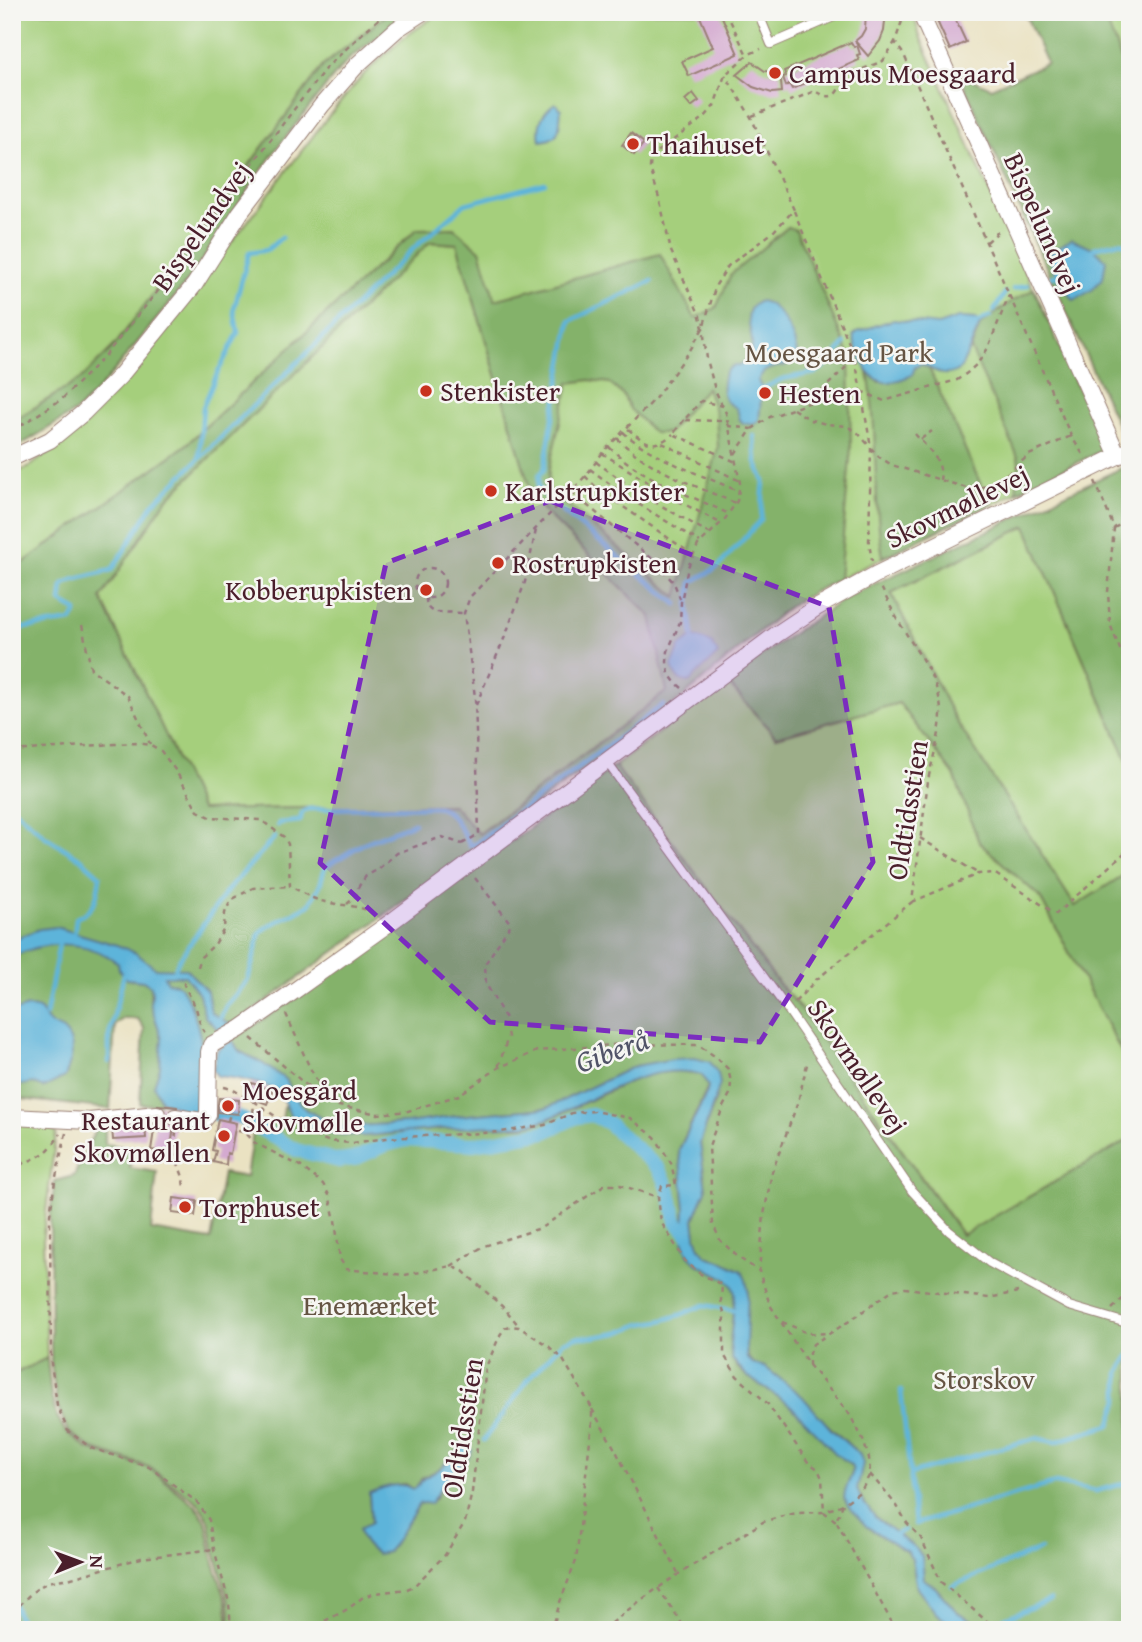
<svg xmlns="http://www.w3.org/2000/svg" width="1142" height="1642" font-family="'Gentium Book Plus',serif">
<style>
.green{fill:#a5cf7b;stroke:#787753;stroke-width:2}
.forest{fill:#84b26b;stroke:#67684b;stroke-width:2;fill-rule:evenodd}
.water{fill:#5db4da;stroke:#546a82;stroke-width:2}
.lines{fill:none;stroke-linecap:round;stroke-linejoin:round}
.stream{stroke:#5db4da;stroke-width:4.5}
.canal{stroke:#5db4da;stroke-width:14}
.building{fill:#d4aad0}
.service-casing{stroke:#9a8076;stroke-width:10}
.minor-casing{stroke:#9a8076;stroke-width:18}
.path{stroke:#9a8076;stroke-width:2.5;stroke-dasharray:5 5;stroke-linecap:butt}
.service{stroke:#fff;stroke-width:8}
.minor{stroke:#fff;stroke-width:16}
.marked{fill:#7b2cbf;fill-opacity:0.2;stroke:#7b2cbf;stroke-width:5;stroke-dasharray:14 9;stroke-linejoin:round}
.poi-dot{fill:#c8321e;stroke:#f6f6f2;stroke-width:2.5}
.labels{text-anchor:middle;stroke-width:5;stroke-linejoin:round;paint-order:stroke}
.poi-label{font-size:28px;fill:#4a1f2b;stroke:#f6f6f2;text-anchor:start}
.street-label{font-size:28px;fill:#4a1f2b;stroke:#f6f6f2}
.park-label{font-size:28px;fill:#655443;stroke:#f6f6f2}
.water-label{font-size:30px;font-style:italic;fill:#515368;stroke:#f6f6f2}
</style>
<rect width="100%" height="100%" fill="#f6f6f2"/>
<filter id="ink" filterUnits="userSpaceOnUse"><feTurbulence type="fractalNoise" baseFrequency=".0143" numOctaves="2"/><feDisplacementMap in="SourceGraphic" scale="14" xChannelSelector="R" yChannelSelector="G"/><feConvolveMatrix kernelMatrix="1 2 1 2 8 2 1 2 1" color-interpolation-filters="sRGB"/></filter>
<filter id="wash" filterUnits="userSpaceOnUse"><feTurbulence type="fractalNoise" baseFrequency=".00686" numOctaves="4" result="noise"/><feDisplacementMap in="SourceGraphic" scale="28" xChannelSelector="R" yChannelSelector="G"/><feGaussianBlur stdDeviation="1.57" result="paint"/><feColorMatrix in="noise" values="0 0 0 0 0 0 0 0 0 0 0 0 0 0 0 0 0 1.4 0 .05"/><feComposite in="paint" operator="in"/></filter>
<g filter="url(#wash)">
<rect width="100%" height="100%" fill="#eae2c2"/>
<!-- green -->
<g class="green">
<path d="M12 12H390L323 66 115 345 81 379 12 421Z"/>
<path d="M441 12H913L919 34 1105 449 813 592 787 608 684 696 677 597 548 488 480 251 417 229 186 445 12 571V473L28 468 87 423 132 372 327 118 364 74 403 38Z"/>
<path d="M1101 12H1130V90Z"/>
<path d="M429 242 457 244 532 495 548 515 651 616 667 691 479 834 453 805 201 810 101 598 166 500Z"/>
<path d="M1026 526 1130 767V871L1075 907 955 719 891 593Z"/>
<path d="M726 681 776 737 899 703 954 775 979 842 1040 897 1130 1068V1139L963 1235 797 1004 782 988 615 766Z"/>
<path d="M12 1123 47 1124 56 1133 43 1235 47 1358 12 1375Z"/>
</g>
<!-- forest -->
<g class="forest">
<path d="M390 12H409L349 59 330 81 277 148 223 227 192 276 104 383 78 410 14 449 12 448V422L81 379 115 345 323 66Z"/>
<path d="M1024 12H1103L1130 83V453L959 74 991 88 1047 63Z"/>
<path d="M788 227 796 230 849 354 851 448 839 579 813 592 787 608 684 696 202 1048 193 1010 177 984 166 982 127 979 143 981 151 986 150 1003 162 1038 160 1068 154 1086 161 1101 158 1105 140 1104 144 1028 138 1019 124 1018 115 1025 110 1109 12 1098V571L186 445 417 229 454 228 480 250 495 300 660 254 695 318 716 308 731 274ZM430 242 457 244 532 495 548 515 651 616 667 691 479 834 453 805 201 810 101 598 166 500ZM590 380 609 383 623 395 630 409 654 433H668L707 387 716 415 718 448 677 597 548 488 549 469 569 383Z"/>
<path d="M1034 289 1105 449 1016 492C1017 478 1021 471 1018 457L971 349 980 325 1011 302Z"/>
<path d="M921 364 929 368 990 505 883 557C872 496 879 434 868 373L879 382Z"/>
<path d="M1130 464V767L1026 526 891 593 955 719 1075 906 1130 871V1068L1040 897 979 842 954 775 899 703 776 737 726 681 799 629 849 596Z"/>
<path d="M615 766 782 988 797 1004 962 1235 1130 1139V1630H990L957 1612 936 1588 924 1579 922 1556 914 1547 876 1518 861 1499 856 1489 860 1455 765 1367C759 1365 754 1365 750 1360 741 1349 747 1307 748 1293L723 1262 706 1256 700 1249 696 1236 694 1219 706 1190 700 1143 716 1098 718 1074 635 1066 547 1108 457 1116 408 1123 339 1127 306 1110 298 1101 286 1080 262 1063 239 1051 232 1040 299 996Z"/>
<path d="M680 1071 702 1075 708 1086 679 1150 685 1209 683 1240 696 1263 725 1278 732 1284 735 1294 730 1344 732 1359 738 1368 747 1376 791 1406 836 1453 851 1465 853 1471 845 1491 866 1526 907 1552 912 1559 917 1588 936 1613 946 1621 964 1630H231L229 1602 214 1549 209 1520 197 1502 149 1467 91 1448 68 1431 57 1405 51 1363 50 1215 55 1181 74 1176 96 1128 105 1126V1144L132 1148 130 1168 157 1172 151 1230 211 1240 223 1173 246 1177 254 1125 282 1120 285 1102 289 1113C296 1117 301 1124 307 1127 317 1133 352 1135 364 1136L474 1126H523L544 1121 638 1078 657 1073ZM460 1448 470 1455 443 1484 435 1499 419 1504 407 1523 365 1525 371 1523 369 1493 402 1484H406L413 1489 416 1488 422 1478 438 1470Z"/>
<path d="M47 1358 51 1395 56 1414 65 1431 88 1449 149 1468 195 1505 206 1521 214 1563 227 1603 229 1630H12V1375Z"/>
</g>
<!-- water -->
<g class="water">
<path d="M555 103 561 109C559 128 562 139 540 141 537 125 542 112 555 103Z"/>
<path d="M1071 239 1094 248 1106 260 1103 278 1092 290 1074 300C1061 285 1051 273 1050 253Z"/>
<path d="M760 301C781 304 798 341 797 360 784 370 765 362 758 381L762 389 759 420 753 425 743 423 740 420 737 409C734 406 730 405 727 402 720 395 723 381 725 372L732 366H739C771 344 730 314 760 301Z"/>
<path d="M958 318H964L975 319 979 322 980 325 961 368C944 381 938 371 921 364L915 367 912 375C905 378 898 381 890 382 868 385 857 354 853 336L857 332 886 322 894 320 938 325Z"/>
<path d="M693 636 712 643 718 654 689 682C678 681 675 677 672 666L680 647Z"/>
<path d="M56 927 117 945 136 953 155 968 186 969 207 991 211 1012 231 1025 220 1031 205 1017 199 994 185 976H164L167 982C168 982 176 984 177 984 184 988 186 996 189 1002 207 1040 203 1076 202 1116L181 1112 177 1107 161 1101 154 1086 160 1068 162 1038 150 1003 152 994 151 986 143 981 127 979 119 969 118 963C86 939 47 940 12 957V940L39 929Z"/>
<path d="M27 1007C44 1008 40 1010 48 1021 52 1026 58 1027 63 1030 78 1043 71 1062 65 1077L43 1088 33 1083 12 1087V1014L15 1011Z"/>
<path d="M232 1040 239 1051 262 1063 286 1080 298 1101 306 1110 339 1127 408 1123 457 1116 547 1108 635 1066 673 1059 695 1058 710 1062 718 1074 720 1084 700 1143 706 1190 694 1219 696 1236 700 1248 706 1256 723 1262 742 1271 746 1280 748 1290 746 1348 747 1358 754 1364 765 1367 802 1396 831 1429 860 1455 863 1463 862 1468 857 1489 861 1499 876 1518 914 1547 922 1556 924 1579 936 1588 957 1612 990 1630H964L946 1621 936 1613 917 1588 912 1559 907 1552 866 1526 848 1506 844 1498 845 1491 853 1471 851 1465 836 1454 791 1406 747 1376 732 1359 730 1344 735 1294 732 1285 725 1278 696 1263 688 1254 683 1240 685 1209 679 1150 707 1092 708 1086 702 1075C649 1059 593 1102 545 1120 522 1129 496 1125 471 1127 435 1129 400 1133 364 1136 347 1135 327 1134 310 1128 303 1126 299 1119 291 1116 286 1108 285 1097 277 1092 264 1082 234 1078 217 1076L213 1070 217 1050Z"/>
<path d="M464 1447H470L472 1450 470 1455 443 1484 430 1504 424 1503 419 1504 394 1544 387 1552 377 1554C367 1548 361 1541 359 1529L371 1523 369 1493C382 1488 401 1480 413 1489L416 1488C426 1473 425 1479 438 1470 448 1463 453 1452 464 1447Z"/>
</g>
<g class="lines">
<!-- stream -->
<g class="stream">
<path d="M1094 248 1119 242 1130 245"/>
<path d="M1051 277 1056 276"/>
<path d="M1013 289 1028 285"/>
<path d="M994 311 1005 293"/>
<path d="M979 322 990 316"/>
<path d="M762 389 782 379 815 373 826 365 845 344"/>
<path d="M199 458 203 407 216 376 238 333 234 309 249 253 267 250 282 237"/>
<path d="M551 501 538 487 539 475 544 470 570 321 652 281"/>
<path d="M562 511 677 604"/>
<path d="M693 636 689 608 692 582 718 567 761 520 764 481 756 462 754 436"/>
<path d="M12 640 17 629 72 621 77 611 61 602 63 585 73 580 112 570 154 503 415 247 465 204 545 183"/>
<path d="M12 807 46 837 81 859 100 876C97 897 97 909 76 918L74 937"/>
<path d="M278 825 279 823 300 821 302 813 308 809 438 807C455 812 461 831 470 845L475 844 663 705"/>
<path d="M174 972 178 961 226 892 275 837"/>
<path d="M46 1015 59 944"/>
<path d="M219 1021 226 1006 248 980 260 933 268 926 309 905 320 885 325 867 364 843 414 823"/>
<path d="M109 1062V1036L124 974"/>
<path d="M1130 1355 1119 1372V1400L1110 1425 1055 1442 1036 1438 910 1474 915 1524 1056 1483 1096 1491 1130 1482"/>
<path d="M901 1391 910 1474"/>
<path d="M484 1440 527 1381 563 1342 576 1337H594L618 1333 641 1324 660 1321 680 1315 704 1305 737 1311"/>
<path d="M894 1535 904 1530"/>
<path d="M952 1586 1041 1549"/>
<path d="M12 1604 14 1605 24 1630"/>
<path d="M995 1622 1050 1600"/>
</g>
<!-- canal -->
<path class="canal" d="M215 1114 239 1117 296 1150 339 1161 354 1159 386 1145 406 1140 473 1144 545 1132 577 1117 592 1115 608 1123 658 1168 664 1178 671 1196 676 1221 688 1235"/>
</g>
<g id="blocks">
<!-- building -->
<g class="building">
<path d="M698 12H720L738 54 689 76 682 61 713 47Z"/>
<path d="M886 12 884 31 880 41 868 56 855 41 861 36 865 29 866 13Z"/>
<path d="M933 12H952L966 42 950 50Z"/>
<path d="M851 42 854 47 857 45 860 54 857 55 859 60 832 72 831 77 828 80H823L819 77 792 89 789 84 786 86 783 77 786 76 784 71Z"/>
<path d="M752 62 765 71 780 73 782 92 772 93 753 87 737 75Z"/>
<path d="M693 93 699 101 691 107 685 100Z"/>
<path d="M631 133 644 143 634 155 622 145Z"/>
<path d="M252 1083 272 1091 267 1104 247 1096Z"/>
<path d="M219 1098 239 1100 238 1114 217 1112Z"/>
<path d="M158 1105 177 1107 170 1153 151 1150Z"/>
<path d="M218 1119 236 1123 230 1154 227 1153 226 1165 213 1162 216 1151 212 1150Z"/>
<path d="M145 1124 146 1138 113 1140 112 1127Z"/>
<path d="M174 1198 197 1201 195 1216 172 1213Z"/>
</g>
</g>
</g>
<g filter="url(#ink)">
<use href="#blocks" fill-opacity="0" stroke="#9a8076" stroke-width="2"/>
<g class="lines">
<!-- service casing -->
<g class="service-casing">
<g id="service">
<path d="M758 12 771 44 836 16 834 12"/>
<path d="M836 16 851 12"/>
<path d="M606 761 788 1010 912 1191 949 1231 990 1263 1069 1306 1130 1324"/>
</g>
</g>
<!-- minor casing -->
<g class="minor-casing">
<g id="minor">
<path d="M920 12 1118 456"/>
<path d="M12 458 50 440 83 413 120 376 195 284 240 213 322 105 357 65 397 29 423 12"/>
<path d="M12 1117 89 1121 157 1114"/>
<path d="M175 1117 203 1121 208 1115 209 1052 211 1045 240 1029 283 999 391 922 777 634 816 608 875 575 1130 450"/>
</g>
</g>
<!-- path -->
<g class="path">
<path d="M726 12 747 55"/>
<path d="M905 12 895 42 904 55 1071 436 1084 456"/>
<path d="M752 116 815 91C833 102 838 95 843 77L883 61 895 42"/>
<path d="M794 211 855 358 871 447 869 543 872 561"/>
<path d="M987 242 1000 230"/>
<path d="M861 391 884 401 957 380 967 373 978 363 988 348 1009 295"/>
<path d="M723 406 701 401 684 420 727 421"/>
<path d="M793 409 811 420 826 424 847 426 858 433 879 457 892 465 973 490 992 484 1012 470 1029 455 1071 436"/>
<path d="M684 420 673 434 736 462"/>
<path d="M728 426 752 429"/>
<path d="M628 429C647 444 653 450 673 434"/>
<path d="M12 431 62 399 104 357 183 260 223 202 325 69 366 30 387 12"/>
<path d="M623 432C652 458 702 475 738 491"/>
<path d="M915 434C926 447 944 460 940 480"/>
<path d="M617 438C649 470 694 485 735 503"/>
<path d="M921 439 932 431"/>
<path d="M662 443 740 481"/>
<path d="M609 447C641 478 687 494 727 513"/>
<path d="M602 453 671 497 720 523"/>
<path d="M735 454 752 429 770 417 811 402 855 358"/>
<path d="M596 462 641 494 709 533"/>
<path d="M590 469 627 497 700 542"/>
<path d="M585 476 599 490 693 555"/>
<path d="M1095 481 1114 528 1108 592 1110 624 1123 657 1130 670"/>
<path d="M571 492 656 562 674 583 681 601"/>
<path d="M1114 528 1130 519"/>
<circle cx="430" cy="583" r="15"/>
<path d="M426 598C426 605 427 609 434 612L464 613"/>
<path d="M82 625 91 669 128 696 150 744"/>
<path d="M682 688 675 682 669 674 667 662 668 651 680 622 681 602 688 567 698 545 725 519 737 501 740 483 726 413 715 390 707 359 703 328 700 316 671 251 660 201 650 168 651 156 705 117 714 106 725 75 747 55 761 49"/>
<path d="M476 705 506 634 525 582 536 530"/>
<path d="M12 751 115 744 135 743 151 745 161 751 176 771 198 811 210 817 261 820 284 837 288 844 290 886C300 891 310 898 321 901 339 906 358 904 375 914"/>
<path d="M920 838 977 873"/>
<path d="M462 844 479 834 475 697 464 613 470 597 571 492 588 473 603 452 654 400 689 352 703 328 716 285 728 266 772 233 794 210 751 117 725 75"/>
<path d="M475 878 511 924 485 964 486 984 504 1016 508 1037 498 1068"/>
<path d="M912 902 978 874 994 873 1056 914 1130 848"/>
<path d="M347 904 355 897 359 886 366 876 377 870 397 853 442 837 462 844"/>
<path d="M198 967 201 957 215 944 224 929 225 913 231 900 253 888 290 886"/>
<path d="M184 982V985L196 1008 201 1027 205 1033"/>
<path d="M795 1002 816 980 912 902 928 781C932 758 941 736 941 712 940 681 919 656 904 630 895 616 888 602 881 587"/>
<path d="M286 1014 309 1066 324 1094"/>
<path d="M251 1038 305 1084 339 1106 378 1114 408 1111 459 1095 498 1068 537 1051 624 1044 698 1045 716 1057 728 1069 731 1082 730 1094 723 1107 709 1146 713 1224 720 1240 739 1258 759 1271"/>
<path d="M224 1087C234 1089 243 1096 254 1101L253 1116 245 1132"/>
<path d="M254 1101 293 1129 328 1141 352 1143 386 1138 501 1132 545 1125 572 1113 594 1111 630 1118 655 1137 671 1163 676 1185 662 1186 658 1197 661 1222 685 1261 699 1273 722 1285 721 1300 724 1313V1355L737 1376 767 1403 808 1462 818 1469 822 1478 824 1512 836 1521"/>
<path d="M228 1121 230 1113"/>
<path d="M238 1131 245 1132 255 1143 300 1166 323 1184 329 1195 335 1220 340 1259 346 1269 405 1275 451 1266 463 1271 505 1309 519 1326"/>
<path d="M176 1132 174 1152 183 1177 184 1190"/>
<path d="M66 1133 55 1181 50 1215 51 1363 57 1405 68 1431 91 1448 149 1467 197 1502 209 1520 214 1549 229 1602 231 1630"/>
<path d="M12 1170C24 1161 39 1159 49 1149 53 1145 57 1139 60 1134"/>
<path d="M451 1266 484 1246 541 1228 604 1185H620L658 1197"/>
<path d="M1112 1309 1130 1292"/>
<path d="M782 1322C805 1331 803 1335 829 1333"/>
<path d="M809 1365V1353L813 1344 851 1320 892 1290 905 1288 989 1298 1018 1292"/>
<path d="M592 1409 615 1449 678 1573"/>
<path d="M870 1474 897 1506 907 1523 921 1538 941 1582 997 1630"/>
<path d="M843 1504 836 1521 896 1630"/>
<path d="M658 1588 686 1630"/>
<path d="M12 1611 14 1612C29 1594 42 1579 68 1579L141 1558 214 1549"/>
<path d="M307 1630 348 1609 363 1597 376 1593 407 1589 414 1586 445 1555 465 1522 472 1492 486 1367 500 1335 505 1328 510 1326 519 1327 547 1345 562 1358 592 1408V1423L576 1561 560 1602 552 1630"/>
<path d="M604 1630C652 1587 709 1556 763 1522L779 1517 797 1513 824 1512 843 1504 861 1491 870 1474 869 1458 862 1437 848 1412 809 1365 770 1305 759 1271 764 1215 772 1172 798 1102 808 1060"/>
</g>
<!-- service -->
<use href="#service" class="service"/>
<!-- minor -->
<use href="#minor" class="minor"/>
</g>
</g>
<!-- marked area -->
<path class="marked" d="M550 501 829 607 873 862 760 1042 490 1022 320 863 386 563Z"/>
<!-- markers -->
<g class="poi-dot">
<circle cx="775" cy="73" r="7"/>
<circle cx="633" cy="144" r="7"/>
<circle cx="426" cy="391" r="7"/>
<circle cx="765" cy="393" r="7"/>
<circle cx="491" cy="491" r="7"/>
<circle cx="498" cy="563" r="7"/>
<circle cx="426" cy="590" r="7"/>
<circle cx="228" cy="1106" r="7"/>
<circle cx="224" cy="1136" r="7"/>
<circle cx="185" cy="1207" r="7"/>
</g>
<g class="labels">
<!-- poi labels -->
<g class="poi-label">
<text x="789" y="83">Campus Moesgaard</text>
<text x="647" y="154">Thaihuset</text>
<text x="440" y="401">Stenkister</text>
<text x="779" y="403">Hesten</text>
<text x="505" y="501">Karlstrupkister</text>
<text x="512" y="573">Rostrupkisten</text>
<text x="412" y="600" text-anchor="end">Kobberupkisten</text>
<text x="242" y="1100">Moesgård<tspan x="242" dy="32">Skovmølle</tspan></text>
<text x="210" y="1130" text-anchor="end">Restaurant<tspan x="210" dy="32">Skovmøllen</tspan></text>
<text x="199" y="1217">Torphuset</text>
</g>
<!-- street labels -->
<g class="street-label">
<text transform="translate(1043 223) rotate(66)" y="10">Bispelundvej</text>
<text transform="translate(201 226) rotate(-55)" y="10">Bispelundvej</text>
<text transform="translate(957 506) rotate(-26)" y="10">Skovmøllevej</text>
<text transform="translate(907 810) rotate(-81)" y="10">Oldtidsstien</text>
<text transform="translate(858 1066) rotate(56)" y="10">Skovmøllevej</text>
<text transform="translate(462 1428) rotate(-81)" y="10">Oldtidsstien</text>
</g>
<!-- park labels -->
<g class="park-label">
<text x="839" y="362">Moesgaard Park</text>
<text x="370" y="1315">Enemærket</text>
<text x="984" y="1389">Storskov</text>
</g>
<!-- water labels -->
<g class="water-label">
<text transform="translate(612 1051) rotate(-20)" y="10">Giberå</text>
</g>
</g>
<!-- margin -->
<rect width="1142" height="1642" fill="none" stroke="#f6f6f2" stroke-width="42"/>
<!-- north arrow -->
<g transform="translate(80 1562) rotate(89)" stroke="#f6f6f2" stroke-width="5" paint-order="stroke">
<path d="M0-5L12 26L0 18L-12 26Z" fill="#4a1f2b"/>
<text y="-10" font-size="19" font-weight="bold" text-anchor="middle" fill="#4a1f2b">N</text>
</g>
</svg>
